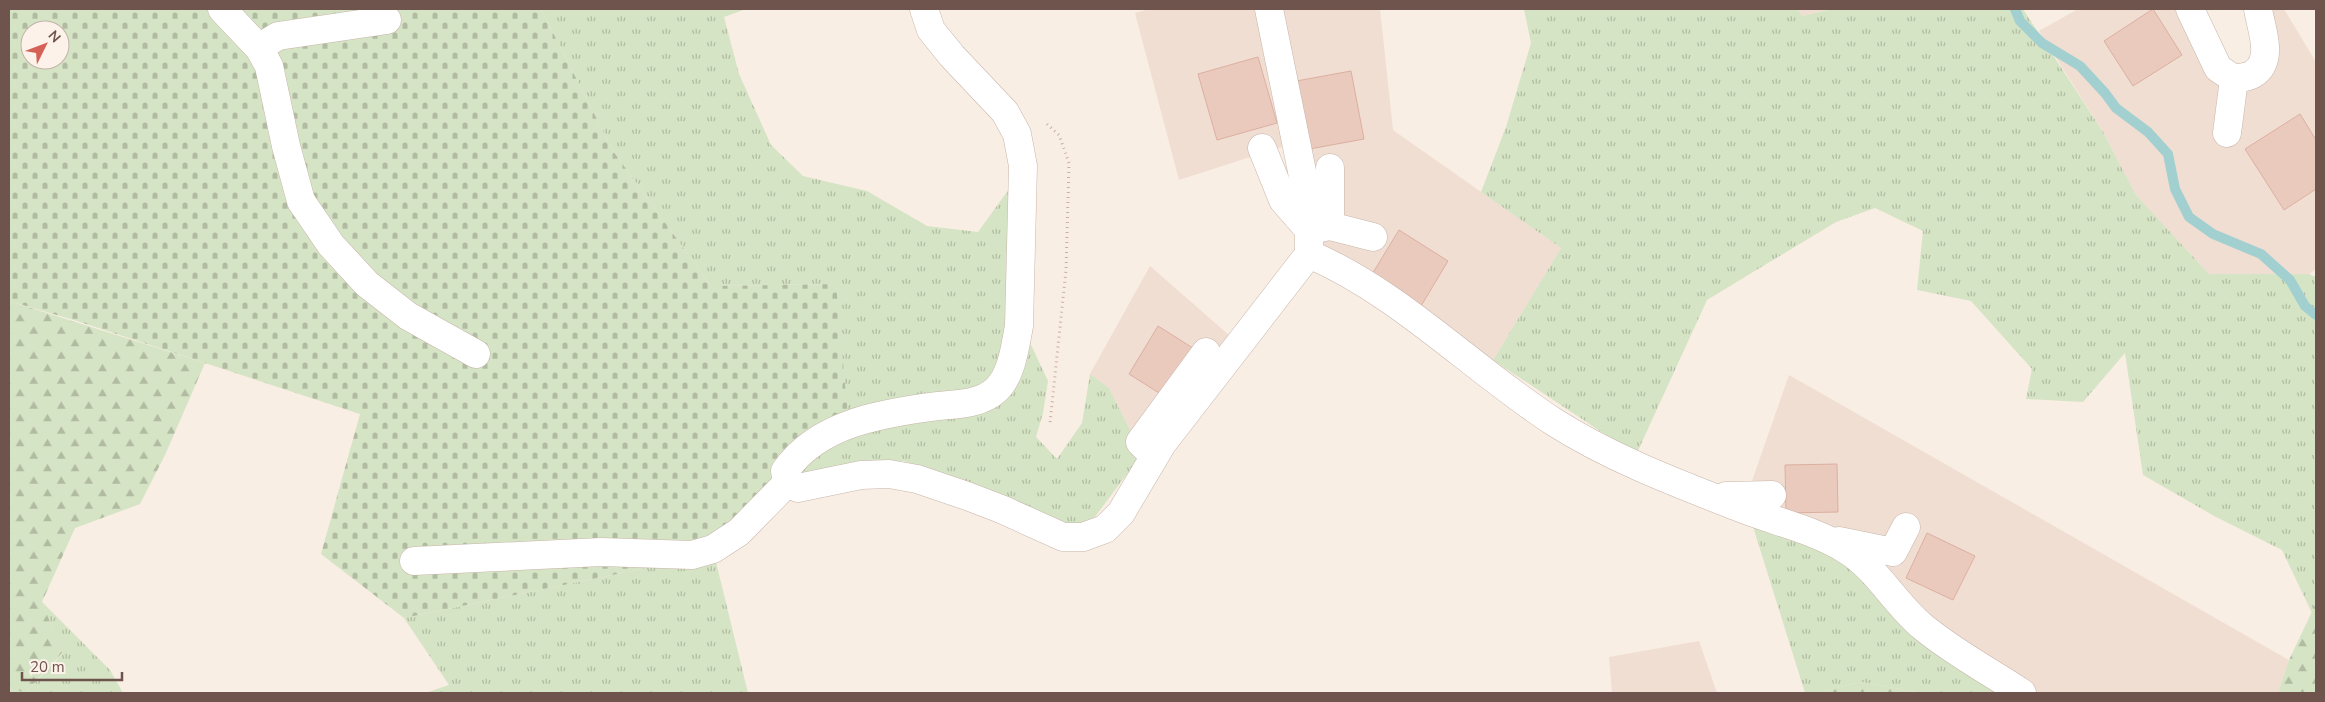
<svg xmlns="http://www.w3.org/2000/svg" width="2325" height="702" font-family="'Nunito Sans',sans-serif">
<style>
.residential{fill:#f0ded2}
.grass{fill:url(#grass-tufts)}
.forest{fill:url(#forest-firs)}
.cemetery{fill:url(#cemetery-stones);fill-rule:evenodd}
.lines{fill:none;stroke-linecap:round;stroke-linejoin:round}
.stream{stroke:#a2cfd0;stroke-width:10}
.building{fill:#ebcabe;stroke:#dcafa0}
.minor-casing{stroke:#c8b5ab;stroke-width:29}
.path{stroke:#cfada2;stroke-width:3;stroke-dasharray:1 4;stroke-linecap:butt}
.minor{stroke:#fff;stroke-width:28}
</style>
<defs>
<pattern id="grass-tufts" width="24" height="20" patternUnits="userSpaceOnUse" patternTransform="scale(1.25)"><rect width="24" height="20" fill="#d5e4c4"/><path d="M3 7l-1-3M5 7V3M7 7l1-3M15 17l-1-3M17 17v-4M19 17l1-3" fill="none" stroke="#b1bba1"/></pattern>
<pattern id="forest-firs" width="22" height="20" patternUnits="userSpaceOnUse" patternTransform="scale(1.25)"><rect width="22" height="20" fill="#d5e4c4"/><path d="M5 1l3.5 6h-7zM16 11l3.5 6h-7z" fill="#b1bba1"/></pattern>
<pattern id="cemetery-stones" width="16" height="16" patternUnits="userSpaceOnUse" patternTransform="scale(1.25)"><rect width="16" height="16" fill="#d5e4c4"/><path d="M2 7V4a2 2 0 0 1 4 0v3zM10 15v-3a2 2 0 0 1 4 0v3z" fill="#b1bba1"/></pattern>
</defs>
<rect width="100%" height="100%" fill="#f9eee3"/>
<!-- residential -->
<g class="residential">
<path d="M1150 9H1380L1393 130 1561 248 1493 360 1427 319 1309 254 1303 140 1179 180 1135 13Z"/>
<path d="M1798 9H1832L1802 16Z"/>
<path d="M2078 9H2202L2226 66 2248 79 2262 9H2284L2316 62V269L2309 274H2209L2136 195 2103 132 2039 31Z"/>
<path d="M1150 266 1238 343 1142 454 1109 388 1090 374Z"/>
<path d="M1789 375 2289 660 2278 693H2018L1745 501Z"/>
<path d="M1699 641 1717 693H1612L1609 657Z"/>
</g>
<!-- grass -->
<g class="grass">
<path d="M541 9H746L724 17 739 74 771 145 803 176 867 191 927 226 978 232 1019 175 1025 332 1048 381 1043 413 1036 437 1057 459 1082 423 1090 374 1109 388 1142 454 1085 530 1052 533 978 485 903 461 787 483 836 284 711 286 613 151Z"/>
<path d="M1524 9H1798L1802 16 1832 9H2023L2103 132 2136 195 2209 274H2309L2316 277V603L2312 613 2282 550 2216 517 2143 475 2125 353 2083 402 2026 399 2032 369 1971 301 1917 290 1923 231 1875 208 1836 222 1707 300 1636 455 1493 360 1561 248 1481 192 1506 127 1531 43Z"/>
<path d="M1745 501 1811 528 2018 693H1922L1861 682 1814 693H1805Z"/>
<path d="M714 554 748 693H425L449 685 404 618Z"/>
<path d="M42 602 110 670 123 693H9V691H27L62 654Z"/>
</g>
<!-- forest -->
<g class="forest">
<path d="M9 301 205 363 165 455 140 504 75 528 42 602 62 653 27 691H9Z"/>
<path d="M2316 603V693H2278L2289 660Z"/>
<path d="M1861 682 1922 693H1814Z"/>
</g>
<!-- cemetery -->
<path class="cemetery" d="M9 9H541L613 151 711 286 836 284 848 418 714 554 404 618 321 554 360 414 77 321 9 301ZM30 30H60V60H30Z"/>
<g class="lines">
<!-- stream -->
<path class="stream" d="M2015 9 2020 21 2042 43 2080 66 2105 93 2116 108 2148 132 2168 154 2175 189 2189 217 2213 234 2261 254 2290 280 2305 306 2316 315"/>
</g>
<!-- building -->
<g class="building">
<path d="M2153 9 2182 55 2133 86 2104 41Z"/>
<path d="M1258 57 1277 123 1217 140 1198 74Z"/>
<path d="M1351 71 1364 139 1304 150 1291 82Z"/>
<path d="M2300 114 2316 140V189L2284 210 2245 149Z"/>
<path d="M1399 230 1448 261 1421 306 1371 276Z"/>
<path d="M1158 326 1196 350 1167 398 1129 374Z"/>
<path d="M1837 464 1838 512 1786 513 1785 465Z"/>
<path d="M1927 533 1975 556 1953 600 1906 578Z"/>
</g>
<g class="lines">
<!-- minor casing -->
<g class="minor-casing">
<g id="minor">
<path d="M222 9 259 48 269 66 286 146 301 201 331 245 367 284 408 316 476 354"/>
<path d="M924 9 931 30 952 56 1005 112 1017 134 1023 166 1019 326C1015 347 1012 375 996 390 981 404 957 404 938 406 883 413 818 423 785 471L787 483 798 488 861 475 889 474 917 479 967 496 1001 509 1063 537H1083L1105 529 1121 513 1162 444 1309 254C1401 294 1471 368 1554 422 1612 459 1679 484 1743 509 1777 522 1814 530 1845 549 1877 568 1895 604 1923 627 1953 652 1989 671 2022 693"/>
<path d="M1269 9 1309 206V254"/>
<path d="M2190 9 2218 68 2234 79C2240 78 2248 77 2253 74 2275 60 2261 29 2258 9"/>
<path d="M259 48 278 36 387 20"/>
<path d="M2227 133 2234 79"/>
<path d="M1262 148 1283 200 1309 230 1330 226V168"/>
<path d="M1330 226 1373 237"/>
<path d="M1154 456 1140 442 1206 352"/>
<path d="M1726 496 1772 495"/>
<path d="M1839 541 1893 552 1906 527"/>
<path d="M414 561 601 552 692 555 713 549 739 532 787 483"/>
</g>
</g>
<!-- path -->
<path class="path" d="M1047 124 1059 135 1069 163 1066 270 1050 423"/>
<!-- minor -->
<use href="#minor" class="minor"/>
</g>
<!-- border -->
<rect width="2325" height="702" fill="none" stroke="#6e544c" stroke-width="20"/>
<!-- north arrow -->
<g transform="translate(45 45) rotate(48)"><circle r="24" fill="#fcf2e9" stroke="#c3b3aa"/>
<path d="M0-4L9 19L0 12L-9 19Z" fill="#d56156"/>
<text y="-8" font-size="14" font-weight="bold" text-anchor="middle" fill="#6e544c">N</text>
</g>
<!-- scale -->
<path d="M22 672v8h100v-8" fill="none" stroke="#6e544c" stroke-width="2.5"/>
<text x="30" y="672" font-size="15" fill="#6e544c" stroke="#fcf2e9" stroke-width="4" paint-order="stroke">20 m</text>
</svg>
